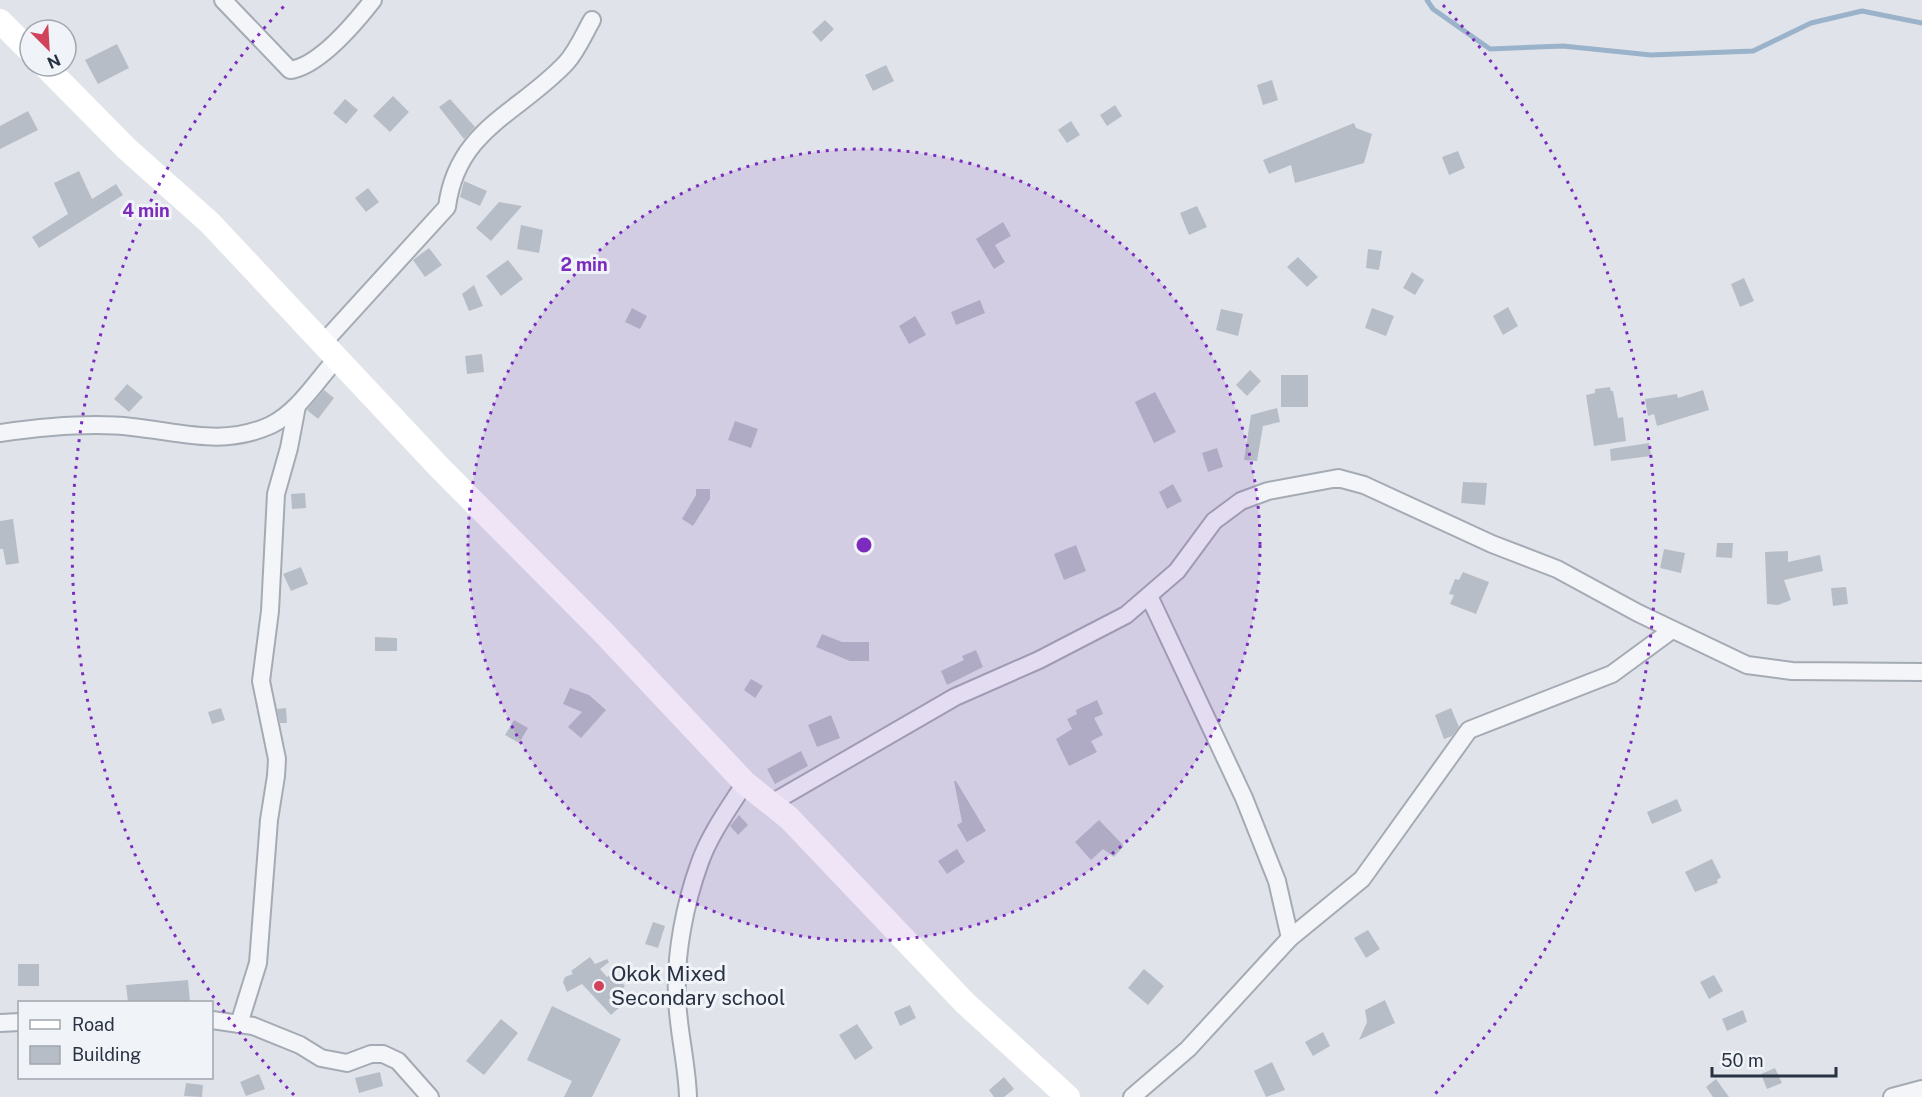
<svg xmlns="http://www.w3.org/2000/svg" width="1922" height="1097" viewBox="0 0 1922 1097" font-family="'Public Sans',sans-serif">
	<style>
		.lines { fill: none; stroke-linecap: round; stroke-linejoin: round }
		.stream { stroke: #9bb3ca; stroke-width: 5 }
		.building { fill: #b7bdc7 }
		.street-casing { stroke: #a5abb4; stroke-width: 20 }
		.street { stroke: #f3f5f8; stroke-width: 16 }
		.secondary { stroke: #fff; stroke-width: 24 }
		.ring { fill: none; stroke: #7b2cbf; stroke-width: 3; stroke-dasharray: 3 6 }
		.poi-dot { fill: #d1435a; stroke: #f0f3f7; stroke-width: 2 }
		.labels { text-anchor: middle; stroke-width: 6; stroke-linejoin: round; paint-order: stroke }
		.poi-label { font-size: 21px; fill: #283242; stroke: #f0f3f7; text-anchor: start }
		.centre { fill: #7b2cbf; stroke: #f0f3f7; stroke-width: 3 }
		.ring-label { font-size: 18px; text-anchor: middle; font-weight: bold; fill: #7b2cbf; stroke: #f0f3f7; stroke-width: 6; stroke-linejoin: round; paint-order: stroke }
	</style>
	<rect width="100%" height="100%" fill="#e0e4ea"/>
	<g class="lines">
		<path class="stream" d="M1427,0L1433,9L1490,49L1563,46L1651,55L1753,51L1811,23L1862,11L1922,23"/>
	</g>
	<g class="building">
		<path d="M825,20L834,29L821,42L812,32Z"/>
		<path d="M117,44L129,68L98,84L85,60Z"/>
		<path d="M886,65L894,81L873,91L865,75Z"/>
		<path d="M1272,80L1278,100L1263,105L1257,85Z"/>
		<path d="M393,96L409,112L390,132L373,116Z"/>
		<path d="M345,99L358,110L346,124L333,113Z"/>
		<path d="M450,99L475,127L464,139L439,107Z"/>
		<path d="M1115,105L1122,116L1107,126L1100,115Z"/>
		<path d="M28,111L38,130L0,149V126Z"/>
		<path d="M1071,121L1080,135L1067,143L1058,130Z"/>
		<path d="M1354,123L1356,128L1372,134L1364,163L1295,183L1291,165L1269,174L1263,160Z"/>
		<path d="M1458,151L1465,168L1449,175L1442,157Z"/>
		<path d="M79,171L92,199L116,184L123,195L39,248L32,237L68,214L54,183Z"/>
		<path d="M464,181L487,191L480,206L460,197Z"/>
		<path d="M368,188L379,202L366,212L355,198Z"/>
		<path d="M499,202L522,206L491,241L476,228Z"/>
		<path d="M1197,206L1207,227L1189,235L1180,213Z"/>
		<path d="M1003,222L1011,236L995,245L1005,262L994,269L976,239Z"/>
		<path d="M521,225L543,230L539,253L517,249Z"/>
		<path d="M429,248L442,265L425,277L413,260Z"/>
		<path d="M1368,249L1382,251L1379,270L1366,268Z"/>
		<path d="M1298,257L1318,277L1307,287L1287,267Z"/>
		<path d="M508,260L523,279L501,296L486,276Z"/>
		<path d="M1412,272L1424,280L1415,295L1403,288Z"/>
		<path d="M1744,278L1754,301L1740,307L1731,284Z"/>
		<path d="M474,285L483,306L469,311L462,294Z"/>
		<path d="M980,300L985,313L956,325L951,312Z"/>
		<path d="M1508,307L1518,326L1503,335L1493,316Z"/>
		<path d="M632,308L647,316L640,329L625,322Z"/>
		<path d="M1372,308L1394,316L1386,336L1365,328Z"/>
		<path d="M1221,309L1243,314L1238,336L1216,330Z"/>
		<path d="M915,316L926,335L909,344L899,326Z"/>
		<path d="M482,354L484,372L467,374L465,356Z"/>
		<path d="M1250,370L1261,381L1247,396L1236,385Z"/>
		<rect x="1281" y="375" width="27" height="32"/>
		<path d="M127,384L143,397L129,412L114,399Z"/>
		<path d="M1610,387L1611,391H1613L1618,418L1623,417L1626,441L1594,446L1586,395L1595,393V389Z"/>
		<path d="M324,390L334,398L318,419L307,410Z"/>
		<path d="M1703,390L1709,410L1657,426L1654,414L1648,416L1645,399L1677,394L1678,398Z"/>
		<path d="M1155,392L1176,432L1154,443L1135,402Z"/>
		<path d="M1277,408L1280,422L1263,426L1257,461L1244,460L1251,415Z"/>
		<path d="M735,421L758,429L751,448L728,440Z"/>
		<path d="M1649,443L1651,456L1611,461L1610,449Z"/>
		<path d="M1217,448L1223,467L1208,472L1202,453Z"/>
		<path d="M1463,482L1487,483L1485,505L1461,503Z"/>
		<path d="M1173,484L1182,501L1167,509L1159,492Z"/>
		<path d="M696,489H710V499L693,526L682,519L696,495Z"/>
		<path d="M305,493L306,508L292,509L291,494Z"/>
		<path d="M13,519L19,563L6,565L3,549H0V521Z"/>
		<path d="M1717,543H1733L1732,558L1716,557Z"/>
		<path d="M1076,545L1086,571L1064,580L1054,554Z"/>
		<path d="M1664,549L1685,553L1681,573L1660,568Z"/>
		<path d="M1788,551V562L1820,555L1823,571L1784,580L1791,600L1778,605L1767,604L1765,552Z"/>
		<path d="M301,567L308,584L291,591L283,574Z"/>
		<path d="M1463,572L1489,582L1476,614L1450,604L1454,595L1449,594L1455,579L1459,580Z"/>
		<path d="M1846,587L1848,604L1833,606L1831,588Z"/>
		<path d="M822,634L842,642H869V661H850L816,647Z"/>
		<path d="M375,637L397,638V651H375Z"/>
		<path d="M976,650L983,667L947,685L941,671L964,660L962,656Z"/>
		<path d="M751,679L763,686L755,698L744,690Z"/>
		<path d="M570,688L589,695L606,710L581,738L568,727L582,712L563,704Z"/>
		<path d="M1097,700L1103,714L1094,718L1103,735L1091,741L1097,752L1069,766L1056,739L1072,729L1067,719L1077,714L1076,710Z"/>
		<path d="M221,708L225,720L212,724L208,712Z"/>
		<path d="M286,708L287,723H280L277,709Z"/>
		<path d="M1451,708L1459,727L1452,736L1444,739L1435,715Z"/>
		<path d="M831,715L840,738L817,747L808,725Z"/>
		<path d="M514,720L528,728L519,743L505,735Z"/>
		<path d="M801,751L808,766L775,784L767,769Z"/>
		<path d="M954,781H956L986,831L967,842L957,825L962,822Z"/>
		<path d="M1677,799L1682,811L1652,824L1647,812Z"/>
		<path d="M739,815L748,825L738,835L730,826Z"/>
		<path d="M1099,820L1124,846L1114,857L1103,849L1091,860L1075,842Z"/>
		<path d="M957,849L965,862L947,874L938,861Z"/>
		<path d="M1712,859L1721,877L1717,880L1718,883L1695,892L1685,872Z"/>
		<path d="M653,922L665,926L658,948L645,944Z"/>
		<path d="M1368,930L1380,949L1366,958L1354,938Z"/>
		<path d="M590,957L595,964L607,959L609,962L600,969L607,977L613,973L625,986L622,989L630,998L611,1015L582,984L567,992L563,982L565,977L573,974L571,971Z"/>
		<rect x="18" y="964" width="21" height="22"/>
		<path d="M1144,969L1164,986L1148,1005L1128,988Z"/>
		<path d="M1714,975L1723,991L1709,999L1700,982Z"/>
		<path d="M188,980L190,1002H128L126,985Z"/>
		<path d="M1385,1000L1395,1023L1359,1040L1367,1022L1365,1010Z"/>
		<path d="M910,1005L916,1018L900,1026L894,1012Z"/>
		<path d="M552,1006L621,1039L592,1097H564L572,1081L527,1060Z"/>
		<path d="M1743,1010L1747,1022L1727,1031L1722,1019Z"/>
		<path d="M501,1019L518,1033L484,1075L466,1061Z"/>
		<path d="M857,1024L873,1048L855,1060L839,1035Z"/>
		<path d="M1323,1032L1330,1046L1313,1056L1305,1042Z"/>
		<path d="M1272,1062L1285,1090L1266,1097L1254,1071Z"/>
		<path d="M1775,1068L1782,1083L1767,1089L1761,1074Z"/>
		<path d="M380,1072L383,1086L359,1093L355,1078Z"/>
		<path d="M259,1074L265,1089L246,1096L240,1082Z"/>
		<path d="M1004,1077L1014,1089L1004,1097H994L989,1090Z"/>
		<path d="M1716,1079L1729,1097H1713L1706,1087Z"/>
		<path d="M186,1083L203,1085L202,1097L184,1096Z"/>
	</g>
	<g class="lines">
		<g class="street-casing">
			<g id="street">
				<path d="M223,0L290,70C319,66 355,23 373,0"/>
				<path d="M324,342L447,207C457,129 518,114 566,63C577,51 584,34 592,20"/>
				<path d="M0,433C42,427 90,422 132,427C181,432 223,447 271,425C299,411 317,380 338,357"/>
				<path d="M1149,596L1244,798L1277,881L1290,938"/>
				<path d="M770,804L955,697L1039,660L1126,615L1177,571L1214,521L1241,501L1268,491L1338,478L1364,485L1492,544L1557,569L1638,613L1747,665L1792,671L1922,672"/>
				<path d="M212,1020L253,1026L300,1045L321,1058L347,1063L371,1054H383L398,1061L430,1097"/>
				<path d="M0,1023L20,1022"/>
				<path d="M239,1024L258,963L269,820L276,776L277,759L261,681L270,611L276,494L289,448L297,406"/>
				<path d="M688,1097C687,1063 678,1031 677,997C675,954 685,903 700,862C710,834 729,808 745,783"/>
				<path d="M1132,1097L1188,1049L1290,938L1362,879L1469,730L1612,674L1672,630"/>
				<path d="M1892,1097L1922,1089"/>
			</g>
		</g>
		<use href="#street" class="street"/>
		<g class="secondary">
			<path d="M0,21L30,51"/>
			<path d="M45,66L127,149L210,223L439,467L603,632L745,783L789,818L965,1003L1068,1097"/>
		</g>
	</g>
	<circle cx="864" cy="545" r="396" fill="#7b2cbf" fill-opacity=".12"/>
	<g class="ring">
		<circle cx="864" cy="545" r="396"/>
		<path d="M294 1095A792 792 0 0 1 285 5M1443 5A792 792 0 0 1 1434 1095"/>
	</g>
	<circle class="poi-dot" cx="599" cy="986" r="6"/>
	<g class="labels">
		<g class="poi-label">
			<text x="611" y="981">Okok Mixed<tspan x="611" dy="24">Secondary school</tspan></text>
		</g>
	</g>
	<circle cx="864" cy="545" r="9" class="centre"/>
	<g class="ring-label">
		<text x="146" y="217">4 min</text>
		<text x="584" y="271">2 min</text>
	</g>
	<rect x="18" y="1001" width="195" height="78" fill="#f0f3f7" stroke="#a0a6af" stroke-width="1.5"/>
	<rect x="30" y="1020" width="30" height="9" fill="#ffffff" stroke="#a0a6af" stroke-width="1.5"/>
	<text x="72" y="1031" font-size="18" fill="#283242">Road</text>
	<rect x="30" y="1046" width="30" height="18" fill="#b7bdc7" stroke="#a0a6af" stroke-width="1.5"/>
	<text x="72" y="1061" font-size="18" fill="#283242">Building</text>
	<g transform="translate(48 48) rotate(156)"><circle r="28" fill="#f0f3f7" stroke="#a0a6af" stroke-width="1.5"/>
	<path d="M0-4.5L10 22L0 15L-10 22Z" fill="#d1435a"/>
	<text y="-9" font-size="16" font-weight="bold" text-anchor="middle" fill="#283242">N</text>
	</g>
	<path d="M1712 1067v9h124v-9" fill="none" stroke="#283242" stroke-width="3"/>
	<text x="1721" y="1067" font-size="18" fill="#283242" stroke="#f0f3f7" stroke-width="4.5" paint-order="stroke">50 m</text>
</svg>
